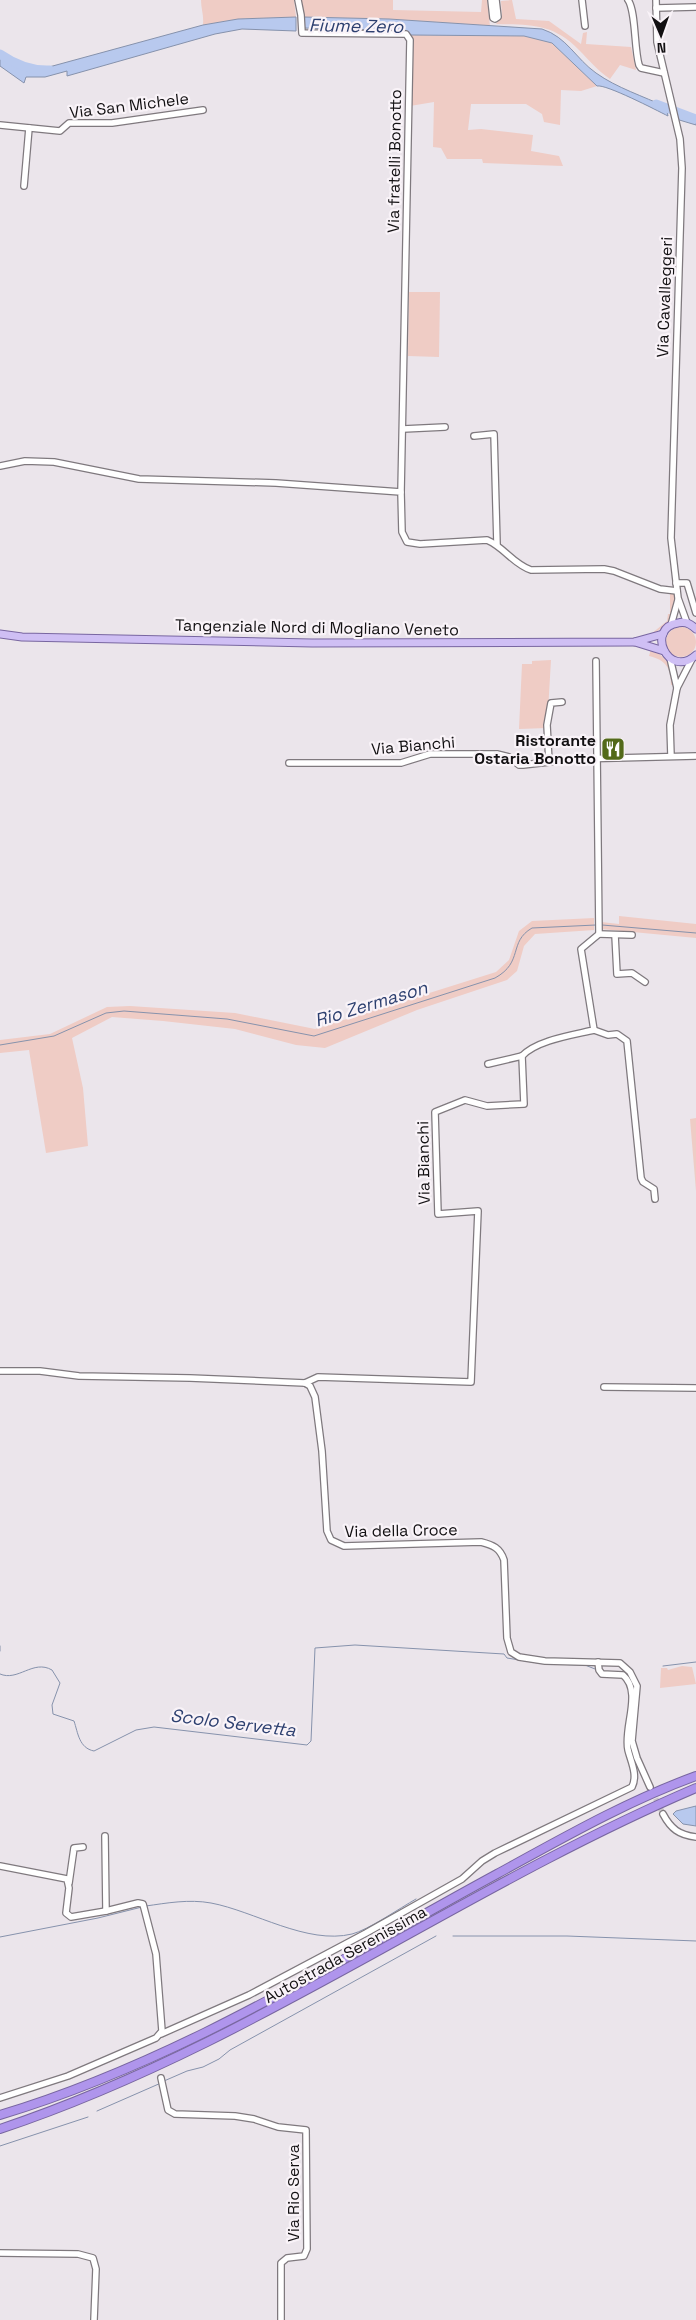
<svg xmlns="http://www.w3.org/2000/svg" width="696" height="2320" viewBox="0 0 696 2320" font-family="'Space Grotesk',sans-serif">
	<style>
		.green { fill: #efccc5 }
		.water { fill: #b8c9ee; stroke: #8692ac }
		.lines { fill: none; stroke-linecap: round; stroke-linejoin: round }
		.stream { stroke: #8692ac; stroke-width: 1 }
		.river { stroke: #b8c9ee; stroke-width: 9 }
		.minor-tunnel { stroke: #cac5ca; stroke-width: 5.5; stroke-dasharray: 5.5 3; stroke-linecap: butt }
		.minor-casing { stroke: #7f797e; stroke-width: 8 }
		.major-casing { stroke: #7866a0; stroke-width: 9 }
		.highway-casing { stroke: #7866a0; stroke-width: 10 }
		.minor { stroke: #fff; stroke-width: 5.5 }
		.major { stroke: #cfbff4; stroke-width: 7 }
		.highway { stroke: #af95ec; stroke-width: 8 }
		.labels { text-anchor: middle; stroke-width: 4.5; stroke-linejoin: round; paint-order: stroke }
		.street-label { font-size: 16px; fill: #121012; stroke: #f9f3f8 }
		.poi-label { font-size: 16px; font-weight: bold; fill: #121012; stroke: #f9f3f8; text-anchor: end }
		.water-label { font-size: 18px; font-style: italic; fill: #2c3f6f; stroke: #f9f3f8 }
	</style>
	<rect width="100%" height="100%" fill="#ebe5eb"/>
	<g class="green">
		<path d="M201,0H294L296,17L238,19L203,25C204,15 201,9 201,0Z"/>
		<path d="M301,0H393V10L481,12L482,0H487L490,26L389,19L303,17Z"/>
		<path d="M512,0L516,19L549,21L581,44L583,33L587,32L586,44L631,47L636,70L620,65L610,79C598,71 589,60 579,50C553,23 530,25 496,24L502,16L501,1Z"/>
		<path d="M410,35L524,36L552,43L597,86L581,91L561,90L560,125L544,122L542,114L526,104H471L468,130L481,129L533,135L531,151L559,156L563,166L483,163L482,159H447L441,148L433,147L434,102L410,106Z"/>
		<path d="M409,292H440L439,357L408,356Z"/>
		<path d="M670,592H673C682,606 666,630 651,634L667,621L668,614H670Z"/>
		<circle cx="681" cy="642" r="15"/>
		<path d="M651,649C666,656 674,668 673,685H671C671,668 666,660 649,656Z"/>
		<path d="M551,660L547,728L519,729L522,664H532V661Z"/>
		<path d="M619,916L696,924V938L601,929V922L619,924Z"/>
		<path d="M594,918V930L535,934L524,946L517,971L507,980L417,1010L325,1048L296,1045L235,1029L163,1021L112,1017L72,1038L83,1088L88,1146L46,1153L29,1050L0,1053V1040L50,1034L107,1007L130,1006L235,1013L315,1029L496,972L509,960L519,931L532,921Z"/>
		<path d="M696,1118V1191L690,1119Z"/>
		<path d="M682,1666L692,1667L696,1684L660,1688L661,1668H667L668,1670Z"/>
	</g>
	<g class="water">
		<path d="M296,17V31L242,29L215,34L67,76V71L45,77H26L24,83L0,66V51L27,70H38L203,25L238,19Z"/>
		<path d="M303,17L389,19L542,29C567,37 576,59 596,73C617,88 643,96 666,107L668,116C656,110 606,84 597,86L552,43L524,36L410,35L405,31L303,28Z"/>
		<path d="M674,110L696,118V125L676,119Z"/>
		<path d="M696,1806V1826L683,1824L673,1814L676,1811Z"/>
	</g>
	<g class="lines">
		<g class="stream">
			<path d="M602,925L696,933"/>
			<path d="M0,1045L54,1036L106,1013L124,1011L227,1019L314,1036L495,978C524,962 508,942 532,928L596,925"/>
			<path d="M0,1646V1651"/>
			<path d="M547,1664L585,1665L595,1669"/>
			<path d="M663,1666L696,1662"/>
			<path d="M0,1674C18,1682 33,1659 52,1670L60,1683L52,1705L53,1714L74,1721C78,1733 79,1748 94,1751L136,1730L154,1727L307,1745L311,1741L315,1648L355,1645L504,1654L507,1658L538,1663"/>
			<path d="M146,1906C167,1903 189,1899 211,1903C254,1911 307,1945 352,1934C368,1930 400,1908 416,1899"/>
			<path d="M453,1936H567L696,1941"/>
			<path d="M0,1937L98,1918L142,1907"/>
			<path d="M164,2081L187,2071L203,2067L219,2059L230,2050L436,1936"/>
			<path d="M97,2111L161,2083"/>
			<path d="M0,2146L88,2117"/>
		</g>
		<g class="river">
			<path d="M0,54C16,65 31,71 50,70"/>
			<path d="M656,104L696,119"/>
		</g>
		<path class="minor-tunnel" d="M652,1791L663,1814"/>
		<g class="minor-casing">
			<g id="minor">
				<path d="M298,0L301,15L302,33L406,34L410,40L401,492"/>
				<path d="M491,0L493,18L495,19L498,17L496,0"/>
				<path d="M582,0L585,26"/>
				<path d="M628,0C636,11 634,48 639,65L641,68L664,73"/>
				<path d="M656,0L657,42L680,139L682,168L671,538L678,598L687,623"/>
				<path d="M656,8L696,7"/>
				<path d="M0,125L60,131L69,123H112L203,110"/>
				<path d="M24,186L29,128"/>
				<path d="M403,429L445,427"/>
				<path d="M474,436L494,434L497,544"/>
				<path d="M0,466L25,461L54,462L139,479L276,483L401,492L402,532L407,542L420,544L487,540C504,547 513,564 531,570L604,569L614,571L660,589L677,591"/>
				<path d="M676,583H687L696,613"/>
				<path d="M671,625L678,600"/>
				<path d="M670,658L677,688L692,659"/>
				<path d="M671,756L670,725L677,688"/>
				<path d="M549,762L547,725L551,703L562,702"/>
				<path d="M289,763H401L430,754H497L509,757L519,765H523L576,759L696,756"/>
				<path d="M599,934L632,935"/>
				<path d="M615,935L617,974L632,973L645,982"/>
				<path d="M594,1030L608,1035L617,1034L627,1041L641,1178L643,1182L654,1189L655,1199"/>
				<path d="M488,1064L522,1056"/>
				<path d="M0,1371H40L79,1376L190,1378L305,1383L310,1386L315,1397L322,1451L327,1531L331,1540L344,1546L481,1542C493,1545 500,1548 504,1560L507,1638L511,1652L519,1657L545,1661L620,1663L630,1672L637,1686L632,1741L637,1758L650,1787"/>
				<path d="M305,1383L318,1377L471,1382L478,1211L438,1214L435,1112L465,1100L487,1106L524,1104L522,1056C537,1040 573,1035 594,1030L581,949L599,934L596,661"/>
				<path d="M604,1387L696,1388"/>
				<path d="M663,1814C671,1829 679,1835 696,1837"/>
				<path d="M105,1836L106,1911"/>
				<path d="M0,1866L67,1879L69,1888L66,1913L71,1917L106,1911L138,1903L143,1904L156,1954L162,2031L156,2038L68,2076L0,2098"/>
				<path d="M69,1883L74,1848L83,1847"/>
				<path d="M161,2034L249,1995L366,1933L462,1879L482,1861L495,1853L632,1787C638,1775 631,1762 628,1750C623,1727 643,1692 623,1675L602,1674L599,1670L598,1662"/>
				<path d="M161,2078L168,2110L175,2114L235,2116L254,2119L278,2127L306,2130L307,2249L304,2256L287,2258L281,2263V2320"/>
				<path d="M0,2253L78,2254L93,2258L96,2269L94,2320"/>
			</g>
		</g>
		<g class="major-casing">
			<g id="major">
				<path d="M696,629C691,624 685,621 678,623C645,628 668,680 696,655"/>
				<path d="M0,634L22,637L312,643L634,642L663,634"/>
				<path d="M635,642L664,651"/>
			</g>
		</g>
		<g class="highway-casing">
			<g id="highway">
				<path d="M0,2115C177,2062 335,1962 497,1874C561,1839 627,1801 696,1776"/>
				<path d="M0,2129C249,2046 457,1890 696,1788"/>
			</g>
		</g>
		<use href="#minor" class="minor"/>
		<use href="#major" class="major"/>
		<use href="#highway" class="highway"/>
	</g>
	<defs>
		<g id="restaurant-square" transform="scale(1.25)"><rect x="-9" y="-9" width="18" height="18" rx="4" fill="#536a1a" stroke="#f9f3f8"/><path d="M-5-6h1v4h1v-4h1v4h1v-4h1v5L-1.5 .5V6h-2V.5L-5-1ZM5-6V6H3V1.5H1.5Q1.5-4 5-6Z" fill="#fff"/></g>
	</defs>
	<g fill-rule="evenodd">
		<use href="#restaurant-square" x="613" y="749"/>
	</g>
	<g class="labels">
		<g class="street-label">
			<text transform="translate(129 105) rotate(-7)" y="6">Via San Michele</text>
			<text transform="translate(394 161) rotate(-89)" y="6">Via fratelli Bonotto</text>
			<text transform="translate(664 297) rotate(-88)" y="6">Via Cavalleggeri</text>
			<text transform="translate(317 627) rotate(1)" y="6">Tangenziale Nord di Mogliano Veneto</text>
			<text transform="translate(413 745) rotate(-5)" y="6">Via Bianchi</text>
			<text transform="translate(423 1163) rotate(-91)" y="6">Via Bianchi</text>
			<text transform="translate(401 1530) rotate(-1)" y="6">Via della Croce</text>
			<text transform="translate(345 1954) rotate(-29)" y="6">Autostrada Serenissima</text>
			<text transform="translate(293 2193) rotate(-90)" y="6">Via Rio Serva</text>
		</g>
		<g class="poi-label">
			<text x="596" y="746">Ristorante<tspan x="596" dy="18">Ostaria Bonotto</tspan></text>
		</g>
		<g class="water-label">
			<text transform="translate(356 26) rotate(1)" y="6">Fiume Zero</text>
			<text transform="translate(371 1004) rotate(-17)" y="6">Rio Zermason</text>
			<text transform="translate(233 1723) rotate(7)" y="6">Scolo Servetta</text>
		</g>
	</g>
	<g transform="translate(661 35) rotate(178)" stroke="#f9f3f8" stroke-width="4" paint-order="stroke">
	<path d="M0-4L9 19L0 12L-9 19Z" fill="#121012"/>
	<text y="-8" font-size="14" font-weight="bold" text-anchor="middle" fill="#121012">N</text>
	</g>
</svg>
